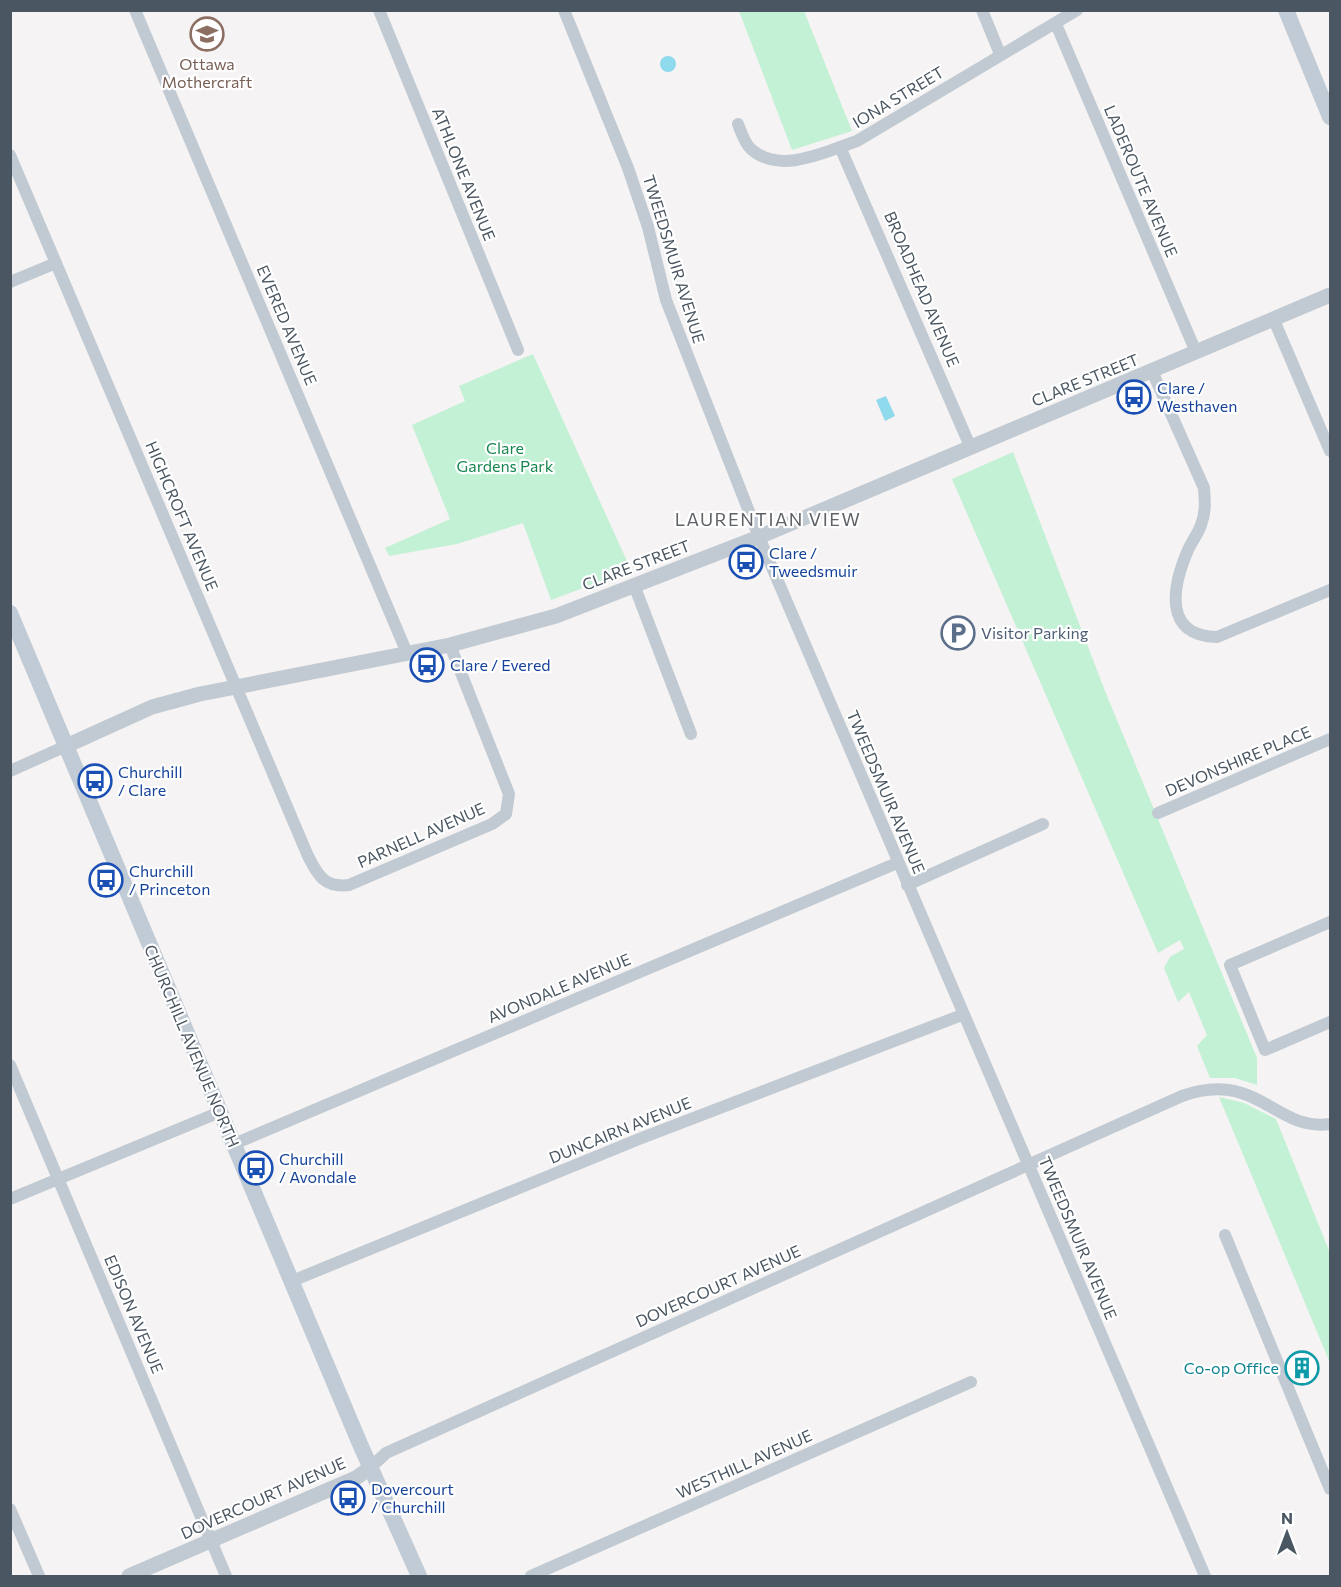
<svg xmlns="http://www.w3.org/2000/svg" width="1341" height="1587" viewBox="0 0 1341 1587" font-family="Commissioner,sans-serif">
	<style>
		.green { fill: #c3f1d5 }
		.water { fill: #90daee }
		.lines { fill: none; stroke-linecap: round; stroke-linejoin: round }
		.minor { stroke: #c1cad2; stroke-width: 12 }
		.tertiary { stroke: #c1cad2; stroke-width: 15 }
		.secondary { stroke: #c1cbd6; stroke-width: 16 }
		.labels { text-anchor: middle; stroke-width: 4.5; stroke-linejoin: round; paint-order: stroke }
		.education-label { font-size: 16px; fill: #785e54; stroke: #fff }
		.street-label { font-size: 16px; fill: #4a5661; stroke: #fff }
		.transit-label { font-size: 16px; fill: #164399; stroke: #fff; text-anchor: start }
		.park-label { font-size: 16px; fill: #17864f; stroke: #fff }
		.service-label { font-size: 16px; fill: #4e5e75; stroke: #fff; text-anchor: start }
		.culture-label { font-size: 16px; fill: #0d838f; stroke: #fff; text-anchor: end }
		.neighbourhood-label { font-size: 18px; letter-spacing: 1.5px; fill: #5f6368; stroke: #fff }
	</style>
	<rect width="100%" height="100%" fill="#f5f3f3"/>
	<g class="green">
		<path d="M739,11H804L852,131L792,150Z"/>
		<path d="M533,354L631,570L551,600L523,523L457,544L389,556L385,548L450,519L412,425L465,401L459,386Z"/>
		<path d="M1013,452L1107,696L1257,1058V1085L1235,1078H1210L1197,1046L1207,1035L1189,992L1178,1002L1164,968L1170,957L1184,949L1180,940L1158,953L952,479Z"/>
		<path d="M1219,1097L1244,1103L1276,1119L1330,1253V1363Z"/>
	</g>
	<g class="water">
		<circle cx="668" cy="64" r="8"/>
		<path d="M886,396L895,416L885,421L876,400Z"/>
	</g>
	<g class="lines">
		<g class="minor">
			<path d="M135,10L407,653"/>
			<path d="M379,10L518,350"/>
			<path d="M564,10L628,168L648,227L666,300L759,537L1205,1576"/>
			<path d="M982,10L1000,54"/>
			<path d="M1056,24L1196,352"/>
			<path d="M738,124C741,132 745,144 751,149C780,175 825,152 857,141L1077,10"/>
			<path d="M840,147L970,446"/>
			<path d="M10,155L308,856C318,876 325,888 349,885L492,824L506,814L509,794L450,645"/>
			<path d="M10,282L56,263"/>
			<path d="M1274,320L1330,451"/>
			<path d="M1152,371L1204,488C1205,501 1206,512 1201,525C1198,534 1192,541 1188,550C1172,587 1163,636 1217,637L1330,590"/>
			<path d="M634,585L691,734"/>
			<path d="M10,771L66,746"/>
			<path d="M1158,813L1330,739"/>
			<path d="M907,885L1043,824"/>
			<path d="M1330,922L1230,965L1265,1050L1330,1022"/>
			<path d="M10,1065L226,1576"/>
			<path d="M234,1144L897,863"/>
			<path d="M10,1199L220,1112"/>
			<path d="M1225,1235L1330,1489"/>
			<path d="M292,1281L639,1139L962,1015"/>
			<path d="M371,1467L386,1453L1182,1096C1259,1069 1274,1132 1330,1124"/>
			<path d="M10,1509L39,1576"/>
			<path d="M531,1576L971,1382"/>
		</g>
		<g class="tertiary">
			<path d="M66,746L152,707L200,694L450,645L556,616L759,537L1330,295"/>
			<path d="M129,1576L356,1478L371,1467"/>
		</g>
		<g class="secondary">
			<path d="M1286,10L1330,117"/>
			<path d="M10,613L360,1444L419,1576"/>
		</g>
	</g>
	<defs>
		<g id="school-ring" transform="scale(1.725)"><circle r="9.5" fill="#fff" stroke="#8d6e63" stroke-width="1.5"/><path d="M0-5L7-2L0 1L-7-2ZM-4 1L0 2.5L4 1V4Q0 6-4 4Z" fill="#8d6e63"/></g>
		<g id="bus-ring" transform="scale(1.725)"><circle r="9.5" fill="#fff" stroke="#1a4fb4" stroke-width="1.5"/><path d="M-5-6H5V4H4V6H2V4H-2V6H-4V4H-5ZM-3.5-4V0h7V-4ZM-3.5 1.2v1.5H-2V1.2ZM2 1.2v1.5H3.5V1.2Z" fill="#1a4fb4"/></g>
		<g id="parking-ring" transform="scale(1.725)"><circle r="9.5" fill="#fff" stroke="#5c6f8a" stroke-width="1.5"/><path d="M-3.5-5.5H1a3.5 3.5 0 0 1 0 7H-1V5.5H-3.5ZM-1-3.4V-.6H.8a1.4 1.4 0 0 0 0-2.8Z" fill="#5c6f8a"/></g>
		<g id="building-ring" transform="scale(1.725)"><circle r="9.5" fill="#fff" stroke="#0f9aa8" stroke-width="1.5"/><path d="M-4-6H4V6H1V3H-1V6H-4ZM-2.5-4.3h1.7v1.8h-1.7ZM.8-4.3h1.7v1.8H.8ZM-2.5-1h1.7V.8h-1.7ZM.8-1h1.7V.8H.8Z" fill="#0f9aa8"/></g>
	</defs>
	<g fill-rule="evenodd">
		<use href="#school-ring" x="207" y="34"/>
		<use href="#bus-ring" x="1134" y="397"/>
		<use href="#bus-ring" x="746" y="562"/>
		<use href="#parking-ring" x="958" y="633"/>
		<use href="#bus-ring" x="427" y="665"/>
		<use href="#bus-ring" x="95" y="781"/>
		<use href="#bus-ring" x="106" y="880"/>
		<use href="#bus-ring" x="256" y="1168"/>
		<use href="#building-ring" x="1302" y="1368"/>
		<use href="#bus-ring" x="348" y="1498"/>
	</g>
	<g class="labels">
		<g class="education-label">
			<text x="207" y="70">Ottawa<tspan x="207" dy="18">Mothercraft</tspan></text>
		</g>
		<g class="street-label">
			<text transform="translate(898 97) rotate(-31)" y="6">IONA STREET</text>
			<text transform="translate(464 174) rotate(68)" y="6">ATHLONE AVENUE</text>
			<text transform="translate(1141 181) rotate(67)" y="6">LADEROUTE AVENUE</text>
			<text transform="translate(674 259) rotate(73)" y="6">TWEEDSMUIR AVENUE</text>
			<text transform="translate(922 289) rotate(67)" y="6">BROADHEAD AVENUE</text>
			<text transform="translate(287 325) rotate(67)" y="6">EVERED AVENUE</text>
			<text transform="translate(1085 380) rotate(-22)" y="6">CLARE STREET</text>
			<text transform="translate(182 516) rotate(67)" y="6">HIGHCROFT AVENUE</text>
			<text transform="translate(636 565) rotate(-21)" y="6">CLARE STREET</text>
			<text transform="translate(1238 761) rotate(-23)" y="6">DEVONSHIRE PLACE</text>
			<text transform="translate(886 792) rotate(67)" y="6">TWEEDSMUIR AVENUE</text>
			<text transform="translate(421 835) rotate(-24)" y="6">PARNELL AVENUE</text>
			<text transform="translate(559 988) rotate(-23)" y="6">AVONDALE AVENUE</text>
			<text transform="translate(192 1046) rotate(67)" y="6">CHURCHILL AVENUE NORTH</text>
			<text transform="translate(620 1130) rotate(-22)" y="6">DUNCAIRN AVENUE</text>
			<text transform="translate(1078 1238) rotate(67)" y="6">TWEEDSMUIR AVENUE</text>
			<text transform="translate(718 1286) rotate(-24)" y="6">DOVERCOURT AVENUE</text>
			<text transform="translate(134 1314) rotate(67)" y="6">EDISON AVENUE</text>
			<text transform="translate(744 1464) rotate(-24)" y="6">WESTHILL AVENUE</text>
			<text transform="translate(263 1498) rotate(-24)" y="6">DOVERCOURT AVENUE</text>
		</g>
		<g class="transit-label">
			<text x="1157" y="394">Clare /<tspan x="1157" dy="18">Westhaven</tspan></text>
			<text x="769" y="559">Clare /<tspan x="769" dy="18">Tweedsmuir</tspan></text>
			<text x="450" y="671">Clare / Evered</text>
			<text x="118" y="778">Churchill<tspan x="118" dy="18">/ Clare</tspan></text>
			<text x="129" y="877">Churchill<tspan x="129" dy="18">/ Princeton</tspan></text>
			<text x="279" y="1165">Churchill<tspan x="279" dy="18">/ Avondale</tspan></text>
			<text x="371" y="1495">Dovercourt<tspan x="371" dy="18">/ Churchill</tspan></text>
		</g>
		<g class="park-label">
			<text x="505" y="454">Clare<tspan x="505" dy="18">Gardens Park</tspan></text>
		</g>
		<g class="service-label">
			<text x="981" y="639">Visitor Parking</text>
		</g>
		<g class="culture-label">
			<text x="1279" y="1374">Co-op Office</text>
		</g>
		<g class="neighbourhood-label">
			<text x="768" y="526">LAURENTIAN VIEW</text>
		</g>
	</g>
	<rect width="1341" height="1587" fill="none" stroke="#4a5661" stroke-width="24"/>
	<g transform="translate(1287 1533)" stroke="#ffffff" stroke-width="4.5" paint-order="stroke">
	<path d="M0-4.5L10 22L0 15L-10 22Z" fill="#4a5661"/>
	<text y="-9" font-size="16" font-weight="bold" text-anchor="middle" fill="#4a5661">N</text>
	</g>
</svg>
